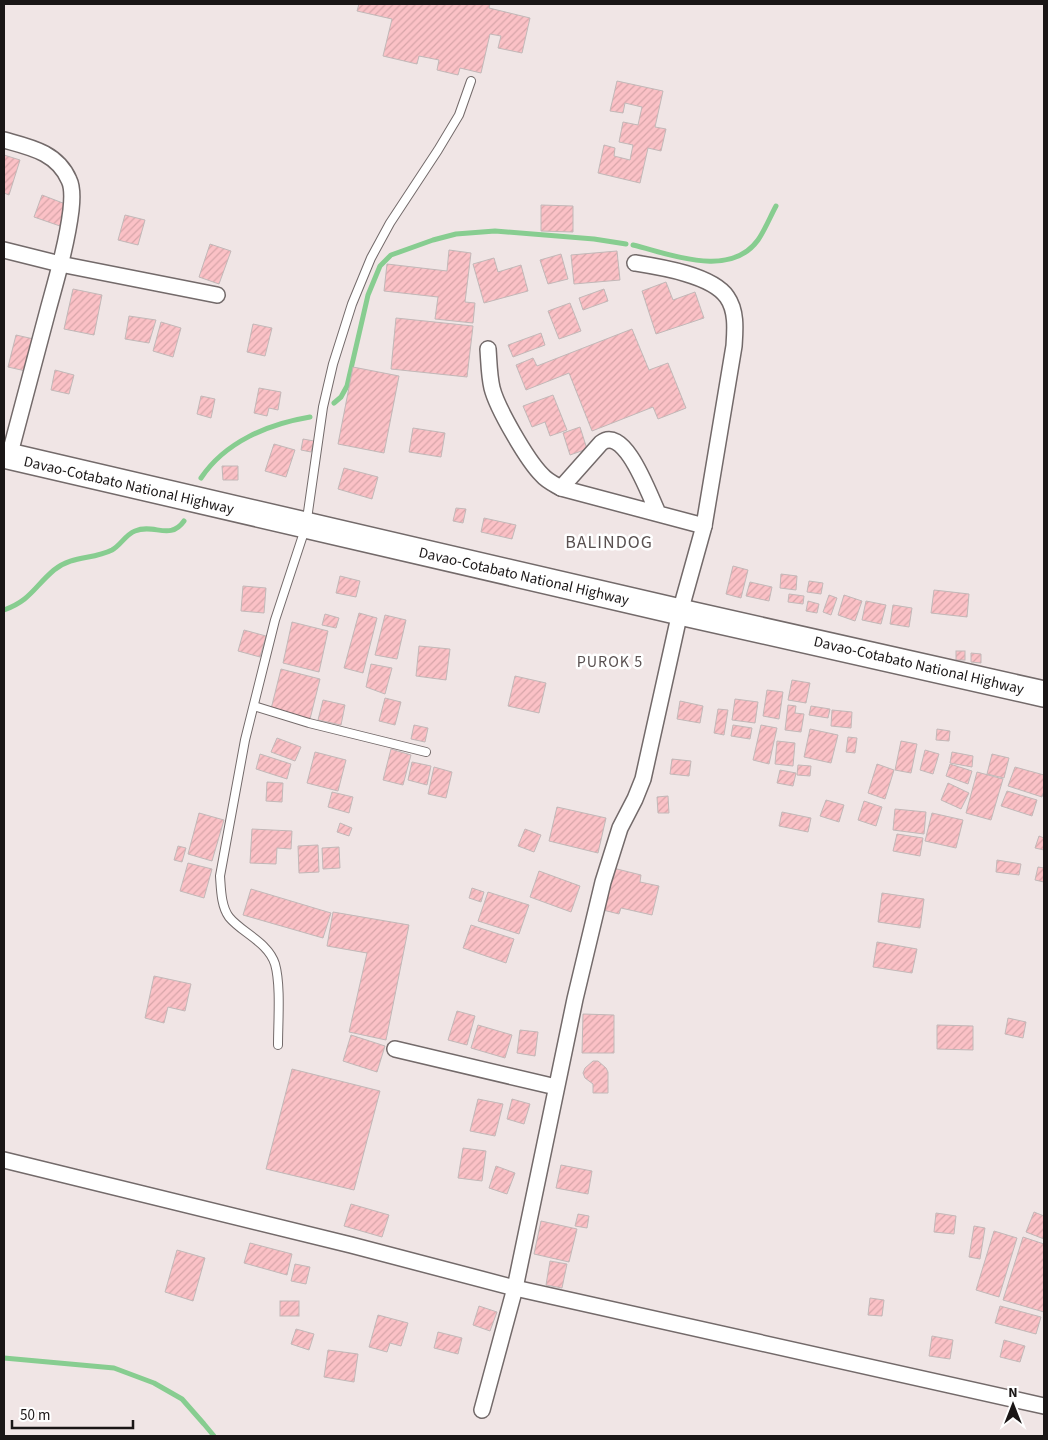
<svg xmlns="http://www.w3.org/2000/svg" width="1048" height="1440" viewBox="0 0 1048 1440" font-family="'Source Sans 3',sans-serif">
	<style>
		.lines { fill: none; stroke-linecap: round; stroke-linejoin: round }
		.stream { stroke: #87cd90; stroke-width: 5 }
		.building { fill: url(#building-hatch); stroke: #c2b8b8 }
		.service-casing { stroke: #736a6a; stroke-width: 10 }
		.minor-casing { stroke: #736a6a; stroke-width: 18 }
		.trunk-casing { stroke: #736a6a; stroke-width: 28 }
		.service { stroke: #fff; stroke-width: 8 }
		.minor { stroke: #fff; stroke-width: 15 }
		.trunk { stroke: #fff; stroke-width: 25 }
		.labels { text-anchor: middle; stroke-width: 5; stroke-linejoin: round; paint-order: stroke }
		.street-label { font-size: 15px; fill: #1a1616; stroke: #fff }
		.neighbourhood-label { font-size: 16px; letter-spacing: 1px; fill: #595050; stroke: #fff }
		.quarter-label { font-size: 18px; letter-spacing: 1px; fill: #595050; stroke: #fff }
	</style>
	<defs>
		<pattern id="building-hatch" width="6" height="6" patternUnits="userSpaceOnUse" patternTransform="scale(1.25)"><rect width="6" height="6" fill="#fbc1c6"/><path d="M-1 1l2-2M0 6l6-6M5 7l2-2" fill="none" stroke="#d7a5a9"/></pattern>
	</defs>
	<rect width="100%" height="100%" fill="#f0e5e5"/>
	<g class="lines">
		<g class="stream">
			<path d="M633,245C671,254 730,279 758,240C765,230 770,217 776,206"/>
			<path d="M334,403L341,397L347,386L368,295L380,266L391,255L433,240L456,234L495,231L594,239L626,244"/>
			<path d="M201,478C225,442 268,424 310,417"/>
			<path d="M4,610C31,600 34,587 54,570C73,555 92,560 112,550C121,545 125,535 135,531C154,523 170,541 184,521"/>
			<path d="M4,1358L114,1368L154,1383L182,1399L204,1424L214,1436"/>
		</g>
	</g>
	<g class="building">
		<path d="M359,4H490L489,8L530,18L522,53L498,48L501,36L490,34L481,73L460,68L458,75L437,70L439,60L419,56L417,64L383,56L392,19L357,11Z"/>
		<path d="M617,81L663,91L655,127L666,129L661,151L648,148L640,183L598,173L604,145L615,148L614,156L630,160L633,145L619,142L623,122L638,125L642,107L625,103L623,113L610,111Z"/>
		<path d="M4,155L20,160L9,195L4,193Z"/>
		<path d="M42,195L68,205L60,226L34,217Z"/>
		<path d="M541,205L573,206V232L541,231Z"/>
		<path d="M125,215L145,220L138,245L118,240Z"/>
		<path d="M210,244L231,251L219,284L199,277Z"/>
		<path d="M449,250L471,253L465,302L475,303L473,323L435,319L438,297L384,291L387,264L447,271Z"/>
		<path d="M617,251L620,280L574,284L571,255Z"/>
		<path d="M561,254L568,279L548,284L540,260Z"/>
		<path d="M494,258L498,272L521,265L528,291L484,303L473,264Z"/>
		<path d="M666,282L673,300L695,292L704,318L656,334L642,291Z"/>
		<path d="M73,289L102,295L94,335L64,329Z"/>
		<path d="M604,289L608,301L583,310L579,298Z"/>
		<path d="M570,303L581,331L559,339L548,311Z"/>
		<path d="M129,316L156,320L149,343L125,339Z"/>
		<path d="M396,318L473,326L467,377L391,369Z"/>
		<path d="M161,322L181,328L173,357L153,351Z"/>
		<path d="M253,324L272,328L265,356L247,352Z"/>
		<path d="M632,329L649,370L668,363L686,408L658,419L653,407L592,431L569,373L526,390L516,365L533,358L537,366Z"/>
		<path d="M541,333L545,345L513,357L508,345Z"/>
		<path d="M16,335L38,340L30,372L8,367Z"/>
		<path d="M353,367L399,376L384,453L338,444Z"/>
		<path d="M55,370L74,375L69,394L51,390Z"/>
		<path d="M259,388L281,392L278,410L269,408L267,416L254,413Z"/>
		<path d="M553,395L567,430L550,436L545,422L532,427L523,406Z"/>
		<path d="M201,396L215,399L211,418L197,414Z"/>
		<path d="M580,427L587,449L570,455L563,433Z"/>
		<path d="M413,428L445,433L441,457L409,452Z"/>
		<path d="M303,439L314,441L311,452L301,450Z"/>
		<path d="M274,444L295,450L286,477L265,471Z"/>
		<path d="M222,466H238V480H223Z"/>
		<path d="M344,468L378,477L372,499L338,489Z"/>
		<path d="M456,508L466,509L463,523L453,521Z"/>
		<path d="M484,518L516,525L512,539L481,532Z"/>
		<path d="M733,566L748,570L741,598L726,594Z"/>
		<path d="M781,574L797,576L796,590L780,588Z"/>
		<path d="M340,576L360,581L356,597L336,593Z"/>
		<path d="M809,581L823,583L821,594L807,592Z"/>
		<path d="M750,582L772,587L769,601L746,596Z"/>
		<path d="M243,586L266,588L264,613L241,611Z"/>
		<path d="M934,590L969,594L967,617L931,613Z"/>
		<path d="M789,594L804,596L803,604L788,602Z"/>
		<path d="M829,595L837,598L831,615L823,612Z"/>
		<path d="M844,595L862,601L855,621L838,615Z"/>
		<path d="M808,601L819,604L817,613L806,611Z"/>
		<path d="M866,601L886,605L881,624L862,620Z"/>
		<path d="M893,605L912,608L909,627L890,624Z"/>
		<path d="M359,613L377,618L363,673L344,668Z"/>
		<path d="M325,614L339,618L336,628L322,625Z"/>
		<path d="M385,615L406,620L397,659L375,655Z"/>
		<path d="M292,622L328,631L319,672L283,663Z"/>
		<path d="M244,630L266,636L260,657L238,651Z"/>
		<path d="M419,646L450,649L446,680L416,676Z"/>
		<rect x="956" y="651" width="9" height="9"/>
		<path d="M971,653L981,654V663L971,662Z"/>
		<path d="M371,664L392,668L385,694L366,687Z"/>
		<path d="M281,669L320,679L310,719L271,709Z"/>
		<path d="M515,676L546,683L539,713L508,706Z"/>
		<path d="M792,680L810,683L806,703L788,700Z"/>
		<path d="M767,690L783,692L779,719L763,716Z"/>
		<path d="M385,698L401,702L395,725L379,721Z"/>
		<path d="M735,699L758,702L755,723L732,720Z"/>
		<path d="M323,700L345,705L341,725L318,720Z"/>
		<path d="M680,701L703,706L700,723L677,719Z"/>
		<path d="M788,705L796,706L795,713L804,714L801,732L785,730Z"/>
		<path d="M811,706L830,709L828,718L809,715Z"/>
		<path d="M718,709L728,710L724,735L714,733Z"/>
		<path d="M832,710L852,712L851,728L831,726Z"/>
		<path d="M414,725L428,728L425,742L411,739Z"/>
		<path d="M733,725L752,728L750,739L731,736Z"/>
		<path d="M761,725L777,728L769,764L753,760Z"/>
		<path d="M810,729L838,735L831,763L804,757Z"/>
		<path d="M937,729L950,731L949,741L936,740Z"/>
		<path d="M848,737L857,738L855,753L846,752Z"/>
		<path d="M277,738L301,747L295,761L271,752Z"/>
		<path d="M777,741L795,743L793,766L775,764Z"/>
		<path d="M901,741L917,744L911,773L895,770Z"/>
		<path d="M391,749L411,755L403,785L383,780Z"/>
		<path d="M925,750L939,754L933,774L920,770Z"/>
		<path d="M315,752L346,760L338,791L307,783Z"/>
		<path d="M952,752L973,756L972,767L950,763Z"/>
		<path d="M260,754L291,764L287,779L256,769Z"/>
		<path d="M992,754L1009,758L1004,778L987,774Z"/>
		<path d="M672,759L691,761L689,776L670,774Z"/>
		<path d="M412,762L431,766L427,785L408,780Z"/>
		<path d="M877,764L894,770L885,799L868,793Z"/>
		<path d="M950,764L972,771L968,784L946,776Z"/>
		<path d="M798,765L811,766L810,776L797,775Z"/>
		<path d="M434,767L452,772L446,798L428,794Z"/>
		<path d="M1015,767L1044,775V791L1042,797L1008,786Z"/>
		<path d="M780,770L796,773L793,786L777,783Z"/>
		<path d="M977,772L1003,779L991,820L966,813Z"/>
		<path d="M267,782L283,783L282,802L266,801Z"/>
		<path d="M948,783L969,793L961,809L941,800Z"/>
		<path d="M1007,791L1037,800L1032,816L1001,806Z"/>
		<path d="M332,792L353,797L349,813L328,807Z"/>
		<path d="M668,796L669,813H658L657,797Z"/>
		<path d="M826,800L844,805L839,822L820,816Z"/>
		<path d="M864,801L882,807L876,826L858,820Z"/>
		<path d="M557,807L606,818L598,853L549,841Z"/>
		<path d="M895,809L926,812L924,834L893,830Z"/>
		<path d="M782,812L811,818L808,832L779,826Z"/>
		<path d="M199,813L224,820L212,861L188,854Z"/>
		<path d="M932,813L963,820L956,848L925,841Z"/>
		<path d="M340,823L352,828L349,836L337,832Z"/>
		<path d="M252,829L292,831L291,849L277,848L276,864L250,863Z"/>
		<path d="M525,829L541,835L534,852L518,846Z"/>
		<path d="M897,834L923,838L920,856L893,851Z"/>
		<path d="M1039,836L1044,838V850L1035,848Z"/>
		<path d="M318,845L319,872L299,873L298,846Z"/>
		<path d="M178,846L186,848L182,862L174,860Z"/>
		<path d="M339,847L340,868L323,869L322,848Z"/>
		<path d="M997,860L1021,864L1019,875L996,872Z"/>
		<path d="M188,863L212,869L204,898L180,891Z"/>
		<path d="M1038,867L1044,868V882L1035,880Z"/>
		<path d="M613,868L641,875L640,882L659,886L652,915L621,908L619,914L603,910Z"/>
		<path d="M539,871L580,886L571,912L530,897Z"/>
		<path d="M472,888L484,892L481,902L469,898Z"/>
		<path d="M251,889L331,913L323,938L243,915Z"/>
		<path d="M488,892L529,905L519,934L478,921Z"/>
		<path d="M882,893L924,899L920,928L878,922Z"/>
		<path d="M333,912L409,925L386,1040L349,1032L367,953L327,946Z"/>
		<path d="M471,925L514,939L506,963L463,948Z"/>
		<path d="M877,942L917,949L912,973L873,967Z"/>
		<path d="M154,976L191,984L185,1011L168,1007L164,1023L145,1018Z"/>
		<path d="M457,1011L475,1016L467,1045L448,1040Z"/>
		<path d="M583,1014L614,1015V1053H582Z"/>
		<path d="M1008,1018L1026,1022L1023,1038L1005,1034Z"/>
		<path d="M478,1025L512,1035L505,1058L471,1048Z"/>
		<path d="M937,1025L973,1026V1050L937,1049Z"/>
		<path d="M520,1030L538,1032L535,1056L517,1053Z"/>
		<path d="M351,1035L385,1046L377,1072L343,1061Z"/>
		<path d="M593,1061H598L606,1068L608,1072V1093H593V1084L585,1078L583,1073L585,1068Z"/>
		<path d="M292,1069L380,1091L354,1190L266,1169Z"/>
		<path d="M478,1099L503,1104L495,1136L470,1131Z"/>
		<path d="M512,1099L530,1104L524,1124L507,1119Z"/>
		<path d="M463,1148L486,1151L482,1181L458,1178Z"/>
		<path d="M561,1165L592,1171L588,1194L556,1188Z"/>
		<path d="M496,1166L515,1173L507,1194L489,1188Z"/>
		<path d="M351,1204L389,1215L382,1237L344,1226Z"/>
		<path d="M1034,1212L1044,1216V1239L1026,1232Z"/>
		<path d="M936,1213L956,1216L954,1234L934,1232Z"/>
		<path d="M578,1214L589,1216L587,1228L575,1226Z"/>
		<path d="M541,1221L577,1229L569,1262L534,1254Z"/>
		<path d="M974,1226L985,1228L980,1259L969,1257Z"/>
		<path d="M994,1231L1017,1238L999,1297L976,1290Z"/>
		<path d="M1023,1237L1044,1244V1312L1003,1300Z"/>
		<path d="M250,1243L292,1254L287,1275L244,1263Z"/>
		<path d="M177,1250L205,1258L193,1301L165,1292Z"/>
		<path d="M550,1261L567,1264L562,1288L546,1285Z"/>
		<path d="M295,1264L310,1267L306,1284L291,1281Z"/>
		<path d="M870,1298L884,1300L882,1316L868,1315Z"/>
		<rect x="280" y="1301" width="19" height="15"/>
		<path d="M479,1306L497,1312L490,1331L473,1325Z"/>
		<path d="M1000,1306L1041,1317L1036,1334L995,1323Z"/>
		<path d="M378,1315L408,1323L401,1346L390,1343L387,1352L369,1347Z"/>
		<path d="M296,1329L314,1334L309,1350L291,1344Z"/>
		<path d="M438,1332L462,1338L458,1354L434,1348Z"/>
		<path d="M932,1336L953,1340L950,1359L929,1356Z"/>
		<path d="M1004,1340L1025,1346L1020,1362L1000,1357Z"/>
		<path d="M328,1350L358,1354L354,1382L324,1377Z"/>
	</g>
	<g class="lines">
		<g class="service-casing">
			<g id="service">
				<path d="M254,706L309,723L426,752"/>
				<path d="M278,1045C278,1022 281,985 275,964C268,942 242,933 229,917C221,906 221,889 220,876L245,740L275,620L306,526L323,407L333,364L352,304L371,258L390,223L438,150L459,115L471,81"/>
			</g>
		</g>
		<g class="minor-casing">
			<g id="minor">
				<path d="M4,140C29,147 57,152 69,180C73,188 72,201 71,210C67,243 57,277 48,310C35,359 22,408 9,457"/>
				<path d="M4,250L60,264L217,295"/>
				<path d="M488,349C489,362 489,375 492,388C497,408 527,460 542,475C547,481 554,484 561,488"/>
				<path d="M658,513C650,497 625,424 601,443L561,488L704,526"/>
				<path d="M395,1049L556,1087"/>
				<path d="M4,1160L351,1245L515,1288L1044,1406"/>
				<path d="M482,1410L515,1288L575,999L603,882L620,828L635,799L643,779L680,612L704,526L734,346C735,331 737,311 727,297C712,275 660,267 635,263"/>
			</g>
		</g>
		<g class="trunk-casing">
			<path id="trunk" d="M4,455L680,612L1044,694"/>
		</g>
		<use href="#service" class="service"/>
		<use href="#minor" class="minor"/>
		<use href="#trunk" class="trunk"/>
	</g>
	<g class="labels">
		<g class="street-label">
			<text transform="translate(129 485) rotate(13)" y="5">Davao-Cotabato National Highway</text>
			<text transform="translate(524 576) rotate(13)" y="5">Davao-Cotabato National Highway</text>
			<text transform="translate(919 665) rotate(13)" y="5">Davao-Cotabato National Highway</text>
		</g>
		<g class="neighbourhood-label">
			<text x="610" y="667">PUROK 5</text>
		</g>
		<g class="quarter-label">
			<text x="609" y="548">BALINDOG</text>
		</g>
	</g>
	<rect width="1048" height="1440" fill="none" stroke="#1a1616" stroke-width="10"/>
	<g transform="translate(1013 1405)" stroke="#ffffff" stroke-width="4" paint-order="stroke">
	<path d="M0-4L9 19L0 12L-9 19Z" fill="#1a1616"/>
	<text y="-8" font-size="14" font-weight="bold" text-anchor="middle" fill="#1a1616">N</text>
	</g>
	<path d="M12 1420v8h121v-8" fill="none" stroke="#1a1616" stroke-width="2.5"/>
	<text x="20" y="1420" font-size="15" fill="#1a1616" stroke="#ffffff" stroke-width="4" paint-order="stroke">50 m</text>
</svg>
